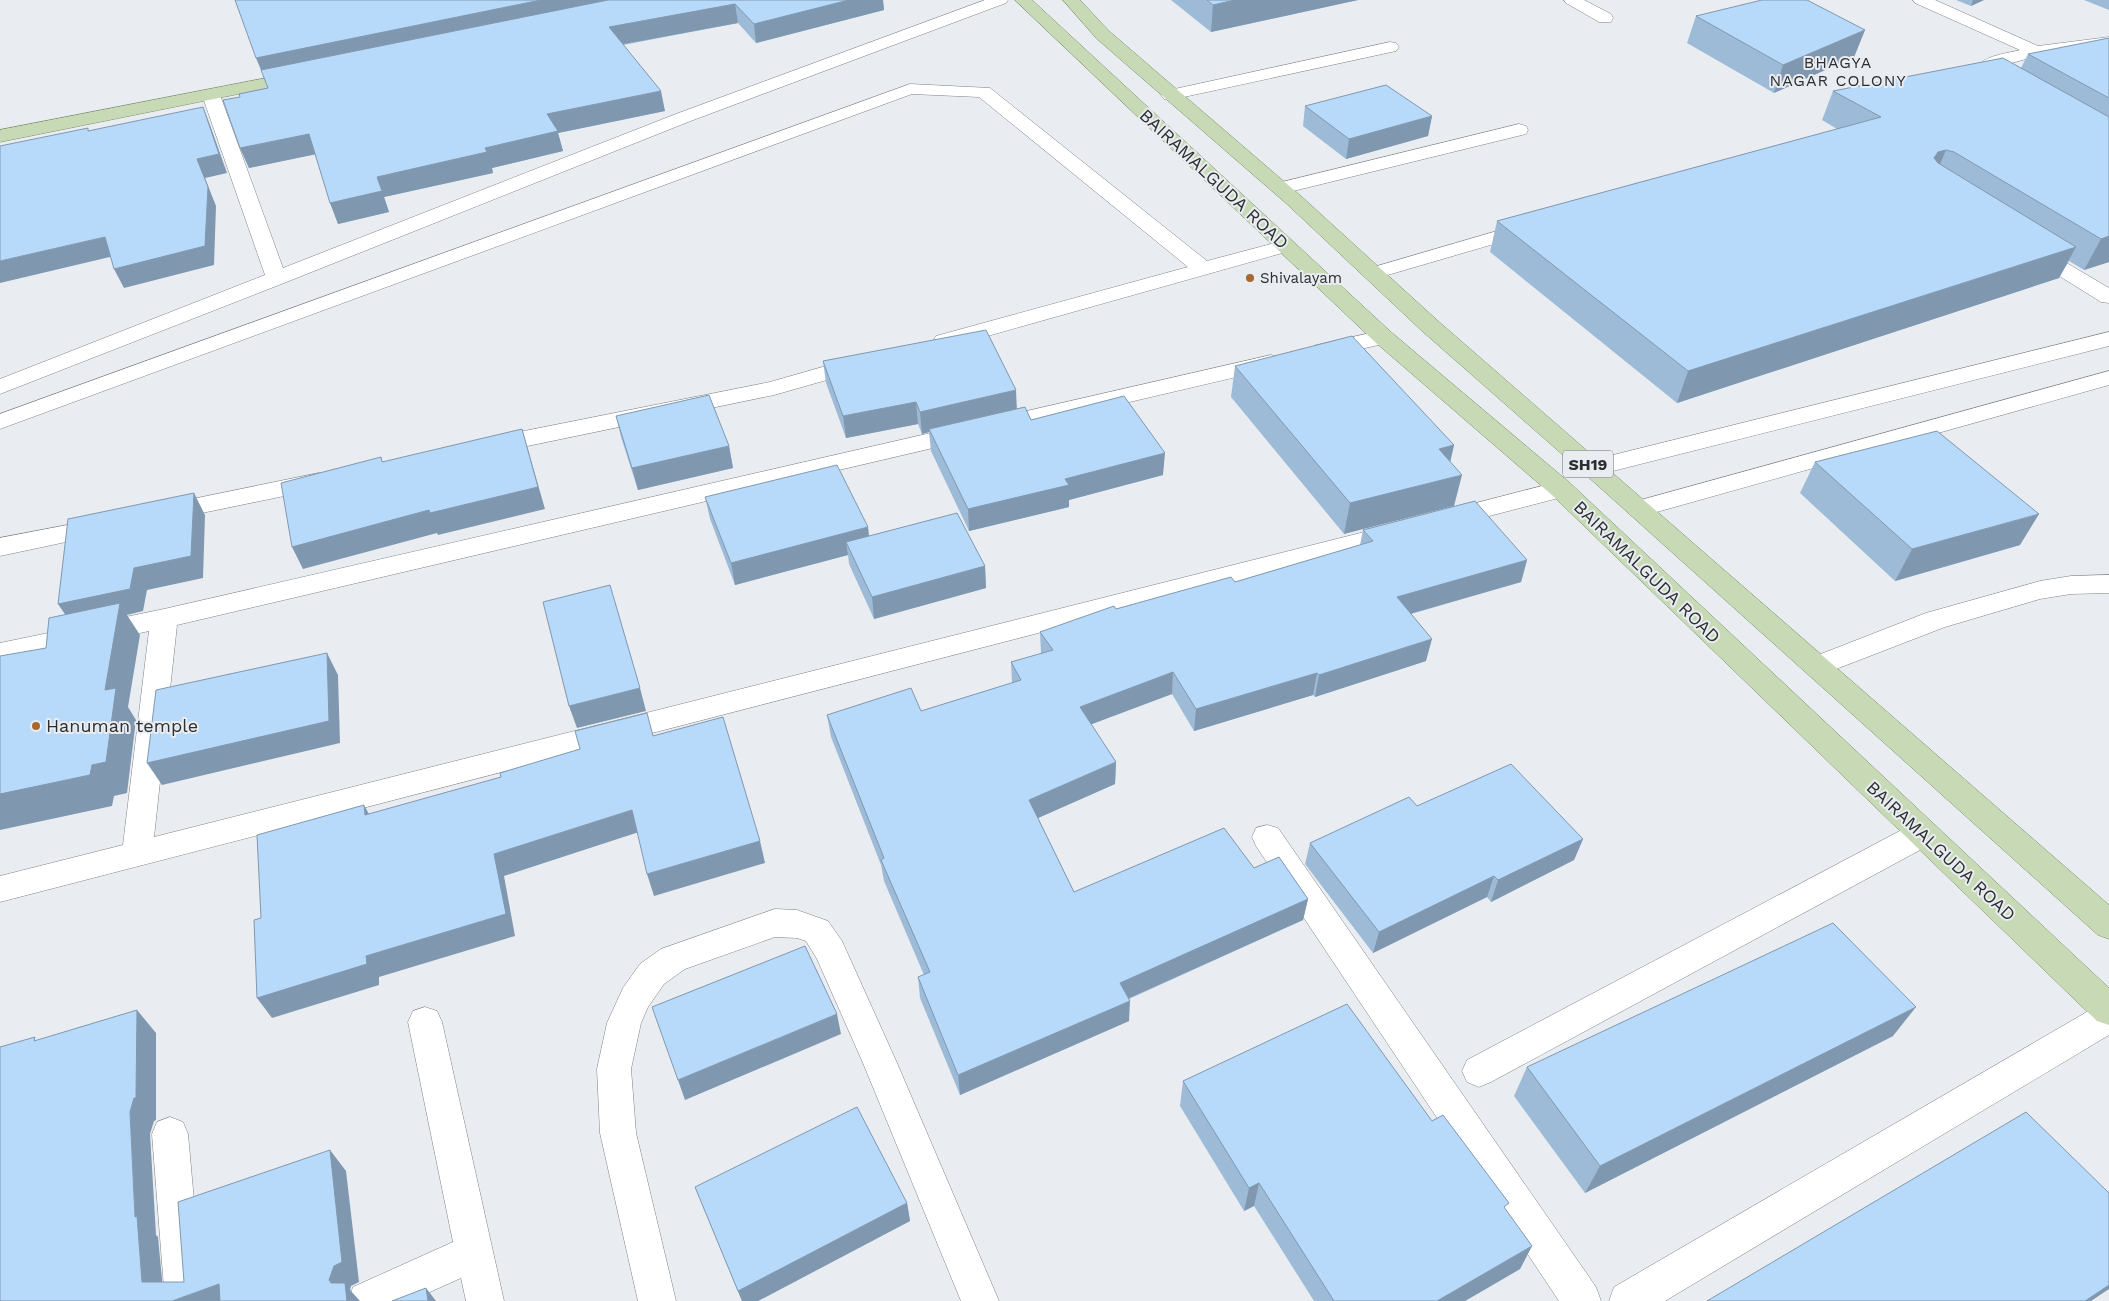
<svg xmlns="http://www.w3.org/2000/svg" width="2109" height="1301" viewBox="0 0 2109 1301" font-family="'Work Sans',sans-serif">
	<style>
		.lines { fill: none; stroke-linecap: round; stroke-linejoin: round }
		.minor-casing { stroke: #7e8286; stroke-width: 1 }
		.major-casing { stroke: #788e66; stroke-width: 1 }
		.minor { fill: #fff; fill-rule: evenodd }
		.major { fill: #c7dab5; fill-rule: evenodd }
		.wall { fill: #9dbbd7 }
		.shaded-wall { fill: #8098af }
		.building { fill: #b7d9fa; stroke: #8098af }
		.poi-dot { fill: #a86830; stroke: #e9edf2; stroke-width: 2 }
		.labels { text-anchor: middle; stroke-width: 4; stroke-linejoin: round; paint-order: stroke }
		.far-poi-label { font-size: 15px; fill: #2c2e30; stroke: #e9edf2; text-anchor: start }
		.far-neighbourhood-label { font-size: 16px; letter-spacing: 1px; fill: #2c2e30; stroke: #e9edf2 }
		.shield { fill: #e9edf2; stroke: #65676a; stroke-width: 1 }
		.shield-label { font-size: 16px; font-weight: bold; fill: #2c2e30 }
		.street-label { font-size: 18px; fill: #2c2e30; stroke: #e9edf2 }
		.poi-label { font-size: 18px; fill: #2c2e30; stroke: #e9edf2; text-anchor: start }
	</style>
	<rect width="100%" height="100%" fill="#e9edf2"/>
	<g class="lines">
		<g class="minor-casing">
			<g id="minor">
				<path d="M985,0H1008L1006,3L688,122L284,283L0,394V379L265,275L202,95L205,91L211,90L217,91L220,95L283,268L676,114Z"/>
				<path d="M1564,0H1584L1611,14L1613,18L1611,22H1599L1566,3Z"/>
				<path d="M1913,0H1935L2038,46L2109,37V47L2037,56L1997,67L1994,69L2002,80L1999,84C1986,87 1981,79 1976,68C1985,55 2005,54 2020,50L1915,3Z"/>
				<path d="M1390,42L1396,43L1399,47L1396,51L1170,100L1164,99L1161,95L1164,91L1170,90Z"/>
				<path d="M910,84L990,88L1207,261L1286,240L1293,242L1296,246L1293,250L952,346L944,348L936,346L933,341L936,336L1188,267L979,97L912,94L0,429V414Z"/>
				<path d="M1519,124L1526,126L1528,130L1526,134L1281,194L1274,192L1271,188L1274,184Z"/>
				<path d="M1528,222L1535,224L1538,228L1535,232L1374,279L1367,277L1364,273L1367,269Z"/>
				<path d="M2031,244L2038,246L2109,288V303L2101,302L2024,254L2021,250L2024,246Z"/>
				<path d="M1383,330L1391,332L1394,337L1391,342L1322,358L1314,356L1311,351L1314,346Z"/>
				<path d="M2109,332V346L1593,476L1584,473L1581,468L1584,463L1593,460Z"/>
				<path d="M1271,355L1279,357L1282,362L1279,367L177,625L154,837L1396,524L1405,526L1409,532L1405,538L0,902V876L123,845L149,631L0,663V643L164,609Z"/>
				<path d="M861,356L869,358L872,363L869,368L774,395L489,454L481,451L477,446L481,441L489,438L770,382Z"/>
				<path d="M2109,371V385L1639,517L1630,515L1626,509L1630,503Z"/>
				<path d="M319,473L328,475L331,481L328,487L163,521L154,519L150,513L154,507L163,505Z"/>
				<path d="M1561,481L1570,483L1573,489L1570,495L1447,527L1438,525L1434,519L1438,513Z"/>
				<path d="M104,518L113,520L117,526L113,532L0,556V538Z"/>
				<path d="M2109,575V593L2071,594L2040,599L1945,627L1818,676L1808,673L1804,666L1808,659L1926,613L2040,581L2071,576Z"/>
				<path d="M1922,822L1933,825L1937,834L1933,843L1491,1082L1479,1087L1467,1082L1462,1071L1467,1060L1911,825Z"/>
				<path d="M1267,825L1278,828L1596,1287L1601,1301H1559L1256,846L1252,837L1256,828Z"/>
				<path d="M775,909L797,910L828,921L842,941L897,1063L999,1301H961L863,1063L817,959L806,941L797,938L775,937L685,969L664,984L648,1007L641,1023L631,1069L636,1133L676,1301H638L600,1133L597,1069L607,1023L623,988L640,964L661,949Z"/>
				<path d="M2109,1002V1035L1665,1301H1609L1614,1287L2097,1006Z"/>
				<path d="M425,1007L437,1011L442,1022L504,1301H466L461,1278L410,1301H348L353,1287L453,1242L408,1022L413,1011Z"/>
				<path d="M170,1117L183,1122L188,1134L203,1301H165L152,1134L157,1122Z"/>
			</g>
		</g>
		<g class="major-casing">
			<g id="major">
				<path d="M1015,0H1032L1391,332L1570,483L2109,988V1025L2097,1021L1552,495L1375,342Z"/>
				<path d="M1063,0H1080L1109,31L1302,197L1438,321L2109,905V939L2098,935L1596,484L1422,331L1288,205L1097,39Z"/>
				<path d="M302,71L308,72L311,76L308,80L0,142V130Z"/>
			</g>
		</g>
		<use href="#minor" class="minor"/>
		<use href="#major" class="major"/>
	</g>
	<g class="wall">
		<path d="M235,0H883L884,10L756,43L738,23L623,45L665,111L558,133L563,151L492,168L493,173L384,197L389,212L338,224L315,154L249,168L240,148L268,88Z"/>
		<path d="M1171,0H1358L1211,32Z"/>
		<path d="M1956,0H1984L1971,6Z"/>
		<path d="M2084,0H2109V10Z"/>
		<path d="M1696,16L1865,30L1854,57L1774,93L1687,43Z"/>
		<path d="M2109,38V262L2084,270L2069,261L2059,278L1677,403L1490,252L1497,221L1837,129L1822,120L1833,91L2021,68L2028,54Z"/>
		<path d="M1305,106L1432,116L1428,136L1346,159L1303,126Z"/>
		<path d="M823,361L1017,409L1031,420L1163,475L1069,500V507L969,531L931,451L929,432L922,434L918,424L846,438L826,383Z"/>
		<path d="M1235,366L1454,445L1450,462L1344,534L1231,397Z"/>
		<path d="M616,416L729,446L733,468L638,490L621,437Z"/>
		<path d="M1815,462L2020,545L1895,581L1800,493Z"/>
		<path d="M705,497L868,527L869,536L985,566L986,588L874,619L849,564L848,555L735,585L710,519Z"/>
		<path d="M1363,530L1527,560L1521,582L1411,614L1426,661L1315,697L1313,695L1194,731L1172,694L1091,724L1116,762L1115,784L1038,818L1074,892L1254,868L1308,899L1303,920L1129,999V1021L960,1095L920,998L918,977L924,975L884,881L881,865L831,737L827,715L921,711L1012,683L1011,662L1041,654L1040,632L1116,609L1235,582L1360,545Z"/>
		<path d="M1417,806L1583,839L1574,860L1491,902L1487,897L1373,953L1305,864L1310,843Z"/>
		<path d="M1893,1036L1585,1193L1514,1096L1527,1067Z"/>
		<path d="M1183,1081L1432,1121L1532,1246L1520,1269L1465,1301H1314L1254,1206L1244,1211L1180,1106Z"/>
		<path d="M695,1187L907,1203L910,1221L758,1301H742Z"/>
	</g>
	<g class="shaded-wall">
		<path d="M541,0H637L264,77L256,58Z"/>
		<path d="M849,0H883L884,10L756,43L754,24Z"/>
		<path d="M1235,0H1358L1211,32L1213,5Z"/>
		<path d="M1973,0H1984L1971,6Z"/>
		<path d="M735,4L738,23L613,46L609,27Z"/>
		<path d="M1865,30L1854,57L1774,93L1783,65Z"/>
		<path d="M661,91L665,111L558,133L563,151L492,168L493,173L384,197L389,212L338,224L330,203L377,177L485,148L547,114Z"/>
		<path d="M203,107L210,125L227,173L205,178L216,206L214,265L124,288L114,269L197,159Z"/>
		<path d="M1432,116L1428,136L1346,159L1349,139Z"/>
		<path d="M309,134L317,154L249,168L240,148Z"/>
		<path d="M1946,150L1933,180L1934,158L1938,152Z"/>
		<path d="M2109,236V262L2084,270L2101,239Z"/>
		<path d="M105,237L114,256L0,283V261Z"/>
		<path d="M2076,247L2059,278L1677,403L1688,371Z"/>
		<path d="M1016,390L1017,412L929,429V432L922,434L920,412Z"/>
		<path d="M916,402L918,424L846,438L843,416Z"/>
		<path d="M522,429L545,509L438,535L437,533L303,569L292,547Z"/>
		<path d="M1454,445L1447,476L1439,449Z"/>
		<path d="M729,446L733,468L638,490L632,468Z"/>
		<path d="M1165,453L1163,475L1069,500V507L969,531L968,509L1065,479Z"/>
		<path d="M1462,475L1454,506L1344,534L1350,503Z"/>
		<path d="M194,493L205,515L203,578L147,590L143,611L127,615L140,635L128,707L136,720L127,793L114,796L112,806L0,830V794L105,690L73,626L58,604L134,568Z"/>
		<path d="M2039,514L2020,545L1895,581L1912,549Z"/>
		<path d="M868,527L870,549L846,542L848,555L735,585L731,563Z"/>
		<path d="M1527,560L1521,582L1392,619L1397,597Z"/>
		<path d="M985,566L986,588L874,619L872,597Z"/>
		<path d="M1432,639L1426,661L1315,697L1319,675Z"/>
		<path d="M327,653L338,675L340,743L162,785L147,763Z"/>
		<path d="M1173,672L1172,694L1079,729L1080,707Z"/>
		<path d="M1317,673L1313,695L1194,731L1196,709Z"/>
		<path d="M640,688L646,711L577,728L569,706Z"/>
		<path d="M1116,762L1115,784L1029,822V800Z"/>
		<path d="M364,805L376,827L365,815Z"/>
		<path d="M632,810L639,832L504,876L515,936L379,977V985L272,1018L257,998L366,956L494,854Z"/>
		<path d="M1583,839L1574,860L1491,902L1498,880Z"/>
		<path d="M760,841L765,863L654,896L647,874Z"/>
		<path d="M1494,876L1487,897L1373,953L1379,932Z"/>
		<path d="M1308,899L1303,920L1118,1003L1120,983Z"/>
		<path d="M1130,1001L1129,1021L960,1095L958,1075Z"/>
		<path d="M1916,1007L1893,1036L1585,1193L1600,1166Z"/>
		<path d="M137,1010L156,1033V1120L154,1121L150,1134L156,1235L158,1237L164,1301L142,1282L135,1217L130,1112Z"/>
		<path d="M837,1014L841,1034L685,1100L678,1080Z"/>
		<path d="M330,1150L346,1171L359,1282L351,1286L350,1290L360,1301H346L329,1280Z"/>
		<path d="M1259,1183L1254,1206L1244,1211L1249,1188Z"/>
		<path d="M907,1203L910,1221L758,1301H742L738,1291Z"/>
		<path d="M1532,1246L1520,1269L1465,1301H1437Z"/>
		<path d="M219,1284L235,1301H172Z"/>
		<path d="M2109,1285V1289L2091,1301H2085Z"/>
		<path d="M426,1288L436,1301H428Z"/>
	</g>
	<g class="building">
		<path d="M235,0H541L256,58Z"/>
		<path d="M608,0H849L754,24L735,4L609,27L661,91L547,114L558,131L485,148L487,152L377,177L382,191L330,203L309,134L240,148L223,100L240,97L239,94L268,88L261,70Z"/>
		<path d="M1207,0H1235L1213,5Z"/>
		<path d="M1762,0H1807L1865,30L1783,65L1696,16Z"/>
		<path d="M2109,38V98L2028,54Z"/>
		<path d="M2003,58L2109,117V236L2101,239L1954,152L1946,150L1938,152L1934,158L1938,163L2076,247L1688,371L1497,221L1881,117L1833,91Z"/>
		<path d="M1386,85L1432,116L1349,139L1305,106Z"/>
		<path d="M203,107L219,154L197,159L208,187L205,246L114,269L105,237L0,261V146L88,128V131Z"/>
		<path d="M986,330L1016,390L920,412L916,402L843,416L823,361Z"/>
		<path d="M1352,336L1454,445L1439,449L1462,475L1350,503L1235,366Z"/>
		<path d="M709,395L729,446L632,468L616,416Z"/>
		<path d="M1124,396L1165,453L1065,479L1069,485L968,509L929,429L1025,407L1031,420Z"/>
		<path d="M522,429L538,487L430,513L429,510L292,547L281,483L381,457L382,462Z"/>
		<path d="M1937,431L2039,514L1912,549L1815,462Z"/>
		<path d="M837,465L868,527L731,563L705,497Z"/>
		<path d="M194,493L191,556L134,568L130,589L58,604L68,519Z"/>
		<path d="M1475,501L1527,560L1397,597L1432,639L1319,675L1317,673L1196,709L1173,672L1080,707L1116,762L1029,800L1074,892L1224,828L1254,868L1279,857L1308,899L1120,983L1130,1001L958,1075L918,977L930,972L881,860L884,858L827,715L911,688L921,711L1021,680L1011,662L1053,650L1040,632L1114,606L1116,609L1231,577L1235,582L1373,541L1363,530Z"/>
		<path d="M957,513L985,566L872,597L846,542Z"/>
		<path d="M610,585L640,688L569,706L543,602Z"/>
		<path d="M120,603L105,690L116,688L106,762L92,765L90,775L0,794V656L46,648L49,618Z"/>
		<path d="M327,653L329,721L147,763L156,690Z"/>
		<path d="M647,713L653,736L723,717L760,841L647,874L632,810L494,854L506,914L366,956L367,964L257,998L254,920L261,918L257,835L364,805L365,815L501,777L500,773L580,749L575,731Z"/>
		<path d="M1511,764L1583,839L1498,880L1494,876L1379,932L1310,843L1409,797L1417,806Z"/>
		<path d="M1833,923L1916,1007L1600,1166L1527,1067Z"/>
		<path d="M805,946L837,1014L678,1080L652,1007Z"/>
		<path d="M1347,1004L1432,1121L1443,1115L1509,1203L1504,1207L1532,1246L1437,1301H1334L1259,1183L1249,1188L1183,1081Z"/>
		<path d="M137,1010L136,1098H134L130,1112L135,1217L137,1216L142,1282H184L178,1202L330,1150L342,1262L334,1266L329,1280L331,1283H345L347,1301H220L219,1284L172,1301H0V1047L35,1037L34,1041Z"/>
		<path d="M857,1107L907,1203L738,1291L695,1187Z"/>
		<path d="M2026,1112L2109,1193V1285L2085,1301H1707Z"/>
		<path d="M426,1288L428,1301H392Z"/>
	</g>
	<g class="poi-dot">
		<circle cx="1250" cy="278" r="5"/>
		<circle cx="36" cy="726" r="5"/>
	</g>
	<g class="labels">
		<g class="far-poi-label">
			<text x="1260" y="283">Shivalayam</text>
		</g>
		<g class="far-neighbourhood-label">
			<text x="1838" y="68">BHAGYA<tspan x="1838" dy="18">NAGAR COLONY</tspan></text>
		</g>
		<rect class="shield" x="1563" y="450.5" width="50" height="27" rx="4"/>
		<g class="shield-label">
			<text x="1588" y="470">SH19</text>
		</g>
		<g class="street-label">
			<text transform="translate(1214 179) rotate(43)" y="6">BAIRAMALGUDA ROAD</text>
			<text transform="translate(1647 572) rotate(44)" y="6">BAIRAMALGUDA ROAD</text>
			<text transform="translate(1941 851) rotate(43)" y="6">BAIRAMALGUDA ROAD</text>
		</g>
		<g class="poi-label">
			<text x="46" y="732">Hanuman temple</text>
		</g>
	</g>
</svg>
